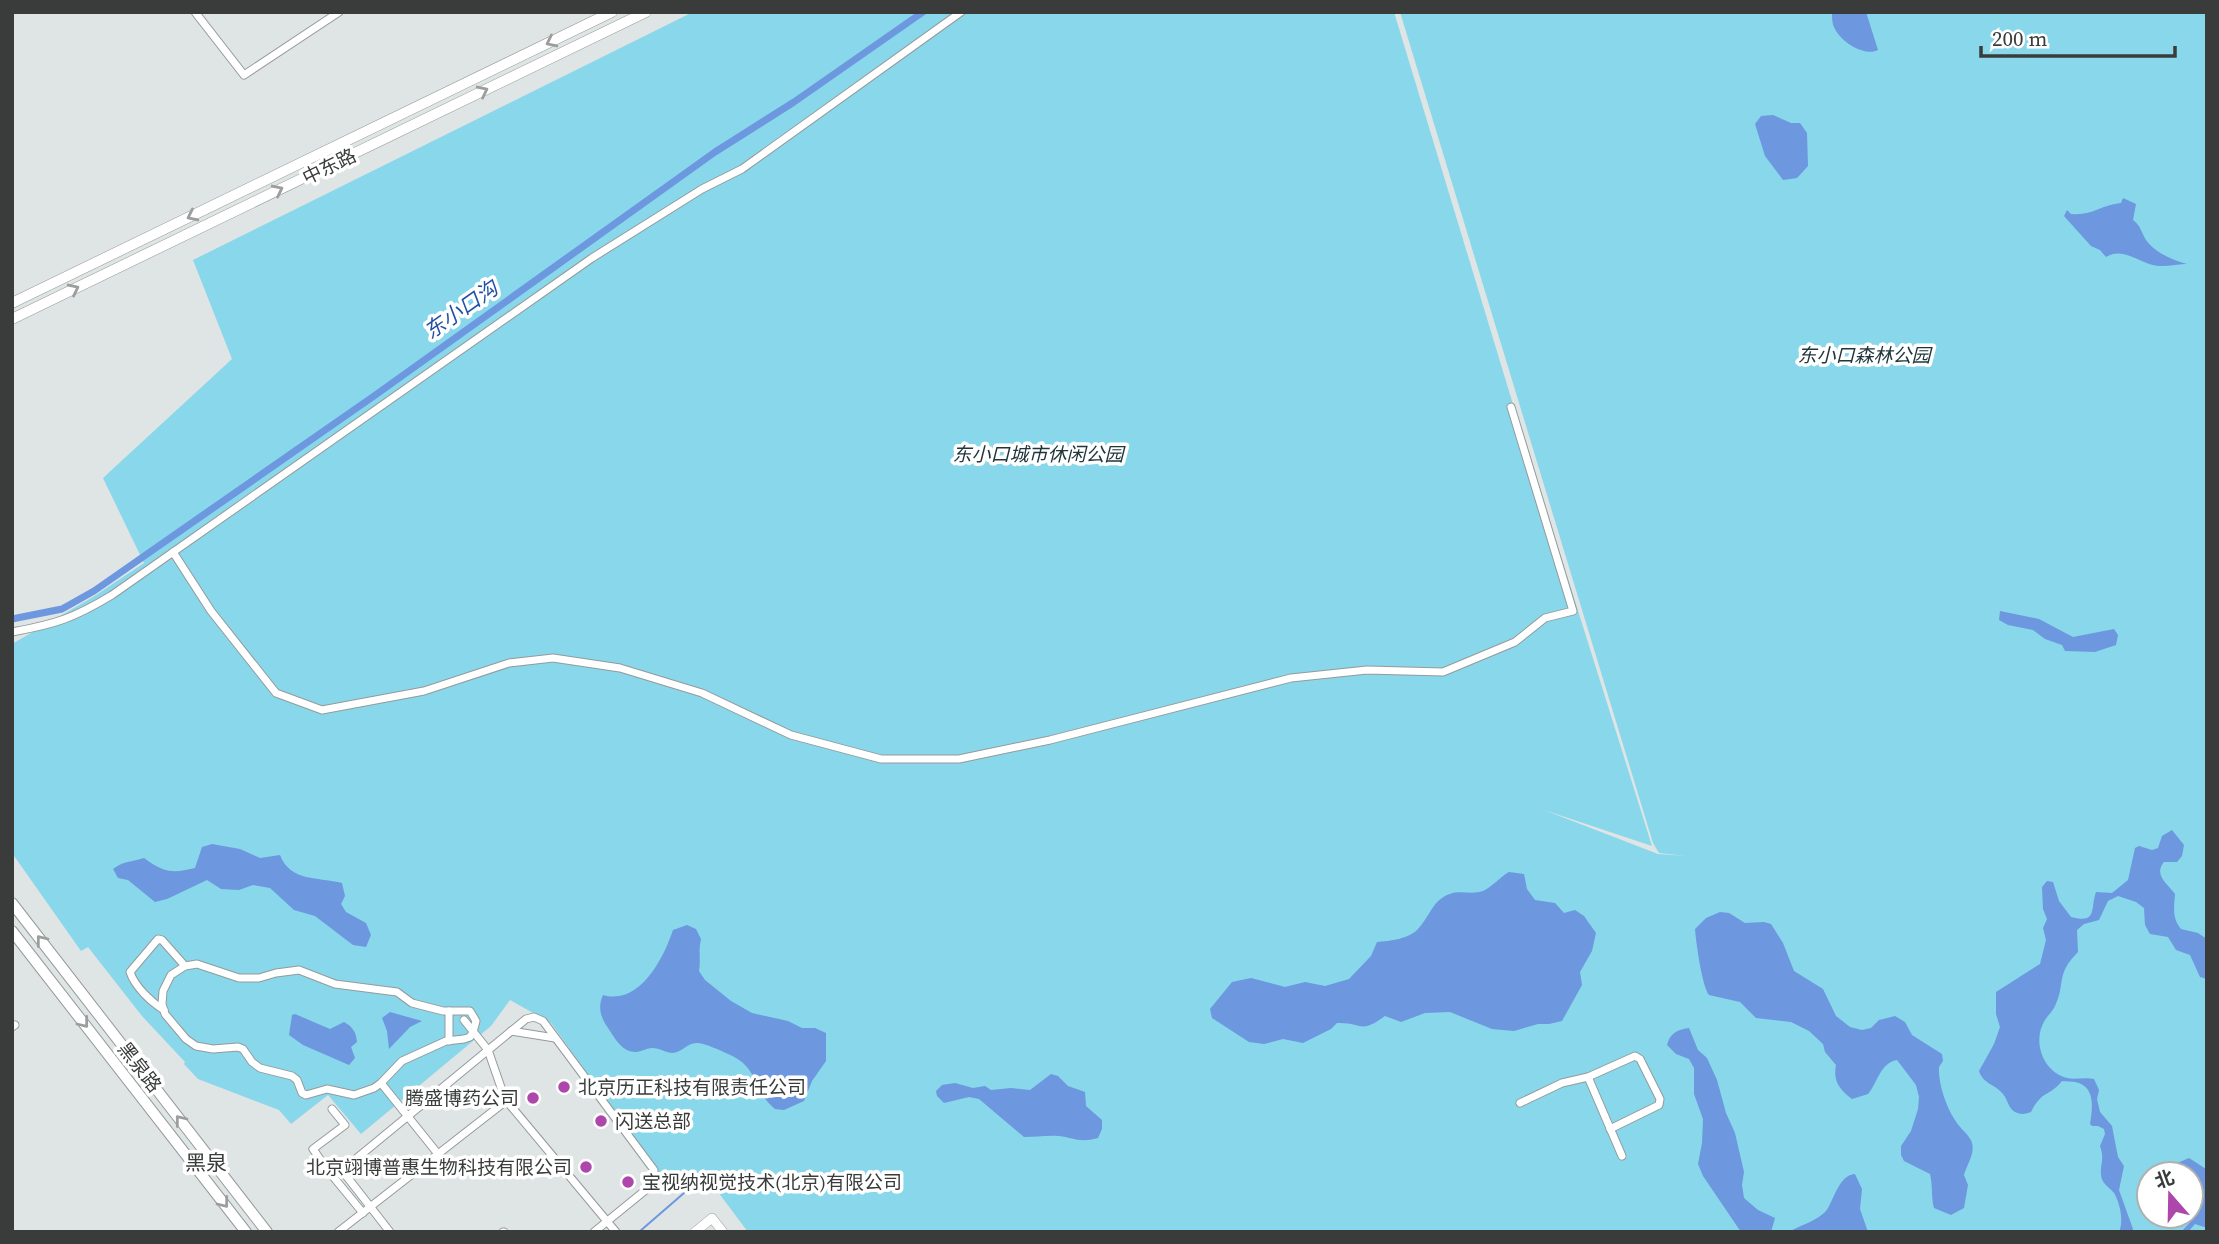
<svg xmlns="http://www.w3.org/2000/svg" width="2219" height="1244" viewBox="0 0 2219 1244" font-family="'Source Serif 4','Noto Sans SC',serif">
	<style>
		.green { fill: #88d7ea; fill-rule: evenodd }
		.water { fill: #6d97df }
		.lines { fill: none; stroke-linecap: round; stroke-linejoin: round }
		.stream { stroke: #6d97df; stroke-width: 2 }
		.canal { stroke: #6d97df; stroke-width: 7 }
		.minor-casing { stroke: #959a9b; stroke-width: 9 }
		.tertiary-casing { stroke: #959a9b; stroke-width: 10 }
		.secondary-casing { stroke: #959a9b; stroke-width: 11 }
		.primary-casing { stroke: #959a9b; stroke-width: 12 }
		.minor { stroke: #fff; stroke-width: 7 }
		.tertiary { stroke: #fff; stroke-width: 9 }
		.secondary { stroke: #fff; stroke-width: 10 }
		.primary { stroke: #fff; stroke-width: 10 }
		.oneway { stroke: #9c9e9e }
		.poi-dot { fill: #ae47ab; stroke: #fff; stroke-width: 2.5 }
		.labels { text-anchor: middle; stroke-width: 7; stroke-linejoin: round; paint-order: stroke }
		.street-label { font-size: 19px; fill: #3a3c3c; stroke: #fff }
		.park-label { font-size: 19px; font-style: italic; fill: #20363b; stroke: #fff }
		.poi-label { font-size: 19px; fill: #3a3c3c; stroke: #fff; text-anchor: start }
		.water-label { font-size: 21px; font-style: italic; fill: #2151a6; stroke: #fff }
		.neighbourhood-label { font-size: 21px; fill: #3a3c3c; stroke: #fff }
	</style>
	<rect width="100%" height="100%" fill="#dfe4e5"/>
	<path class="green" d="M693,12H1394L1512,401L1652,846L1544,810L1658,854L1686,856L1659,853L1653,843L1400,12H2207V1232H748L718,1192L662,1178L551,1023L510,1000L491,1026L361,1134L328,1095L291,1124L279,1110L198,1079L184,1064L185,1062L142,1016L88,947L81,951L12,853V644L93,597L144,563L103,478L232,359L193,260ZM2149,1174H2191V1216H2149Z"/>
	<g class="water">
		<path d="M1832,12H1866L1878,50C1865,57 1841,42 1835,29C1832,24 1832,18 1832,12Z"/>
		<path d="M1773,115L1791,123H1800L1807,133L1808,166L1797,178L1783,180L1765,156L1755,124L1761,116Z"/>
		<path d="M2123,198L2136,204L2133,220C2141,226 2141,232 2146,240C2155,253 2173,260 2187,264C2177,264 2163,268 2153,265C2137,261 2122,247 2106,257L2100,250L2091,246L2064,216L2067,210L2071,214C2092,216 2101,205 2121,203Z"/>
		<path d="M2000,611L2039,619L2073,637L2114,629L2118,635L2116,645L2095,652L2065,651L2062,645L2045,639L2033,630L2008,625L1999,620Z"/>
		<path d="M2172,830L2184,845L2182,856L2177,862H2164C2153,875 2168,884 2175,894C2174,908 2172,918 2181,929L2198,933L2207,939V979L2200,977L2190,955L2176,950L2168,937L2150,934L2145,925L2144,908L2136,902L2118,896L2108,901L2099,920L2084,924L2077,930L2078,952C2055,975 2066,983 2055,1006C2053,1011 2048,1015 2045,1020C2032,1040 2042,1071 2067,1078C2075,1080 2085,1077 2094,1079L2099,1090L2097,1099L2100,1112L2112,1126L2118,1157L2124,1166L2119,1190L2133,1229L2132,1232H2119C2124,1221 2120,1203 2114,1193C2109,1187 2101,1183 2101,1174C2100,1163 2105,1160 2100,1146L2105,1134L2104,1129L2098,1126H2092L2090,1124C2092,1111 2096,1089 2079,1083C2074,1081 2067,1082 2062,1081C2049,1097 2042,1090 2031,1112C2026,1114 2021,1115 2015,1112C2008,1108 2008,1100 2003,1094C1995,1084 1983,1084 1979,1071L1994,1044L2000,1027L1996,1014V992L2040,964L2046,940L2043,928L2047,919L2043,909L2042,887L2047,881L2053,882L2059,901L2071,917C2098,924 2090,909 2096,892L2112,893L2128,880L2135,848L2139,846L2152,850L2158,848L2162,836Z"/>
		<path d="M212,844L240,849L260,858L280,855C290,882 319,877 342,883L345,896L341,904L346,912L366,923L371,935L366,947L353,945L315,916L294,910L270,888L253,885L239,890L221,889L207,880L167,899L155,902L128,880L118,878L113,869C123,861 132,862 144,858C163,872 172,874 195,868L202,847Z"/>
		<path d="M1509,872L1524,874L1527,889L1535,900L1555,903L1564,913L1575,910L1584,916L1596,933L1592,951L1580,972L1582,985L1562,1021L1549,1024H1538L1514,1031L1492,1029L1450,1012L1425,1013L1401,1022L1385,1016C1359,1035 1363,1022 1337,1023L1331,1029L1303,1043L1283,1039L1264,1044L1249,1042L1212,1018L1210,1009L1232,982L1251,978L1285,987L1305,982L1325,986L1349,979L1371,956L1377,942C1390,941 1409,939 1418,929C1429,918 1433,899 1450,894C1460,890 1472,895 1483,891C1492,887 1500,877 1509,872Z"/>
		<path d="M1720,912L1729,913L1745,923L1764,922L1771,924L1783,943L1794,971L1823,989L1836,1016L1850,1027L1862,1030L1871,1028L1879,1020L1895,1016L1905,1022L1912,1035L1942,1054L1943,1061L1939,1067C1938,1083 1946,1107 1955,1120C1959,1128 1970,1135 1972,1143C1975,1154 1967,1164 1964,1175L1968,1185L1964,1208L1951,1215L1934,1208C1931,1198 1933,1187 1930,1174L1904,1161L1901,1155V1146L1911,1131L1918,1109L1919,1097L1916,1085L1897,1060C1880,1063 1878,1082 1868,1094L1852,1099C1839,1089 1833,1081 1836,1065L1825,1052L1823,1044L1809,1031L1791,1022L1756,1018L1740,1002L1709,995C1702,986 1696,942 1695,929L1706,918Z"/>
		<path d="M687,925L696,929L701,939C698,951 701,960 699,971L705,980L731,1001L752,1013L788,1021L802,1028H815L826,1033V1061L812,1081L804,1101L784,1110L775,1109C752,1091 760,1067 728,1054C720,1050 706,1044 698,1043C687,1042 683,1052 673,1053C666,1053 660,1048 652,1048C647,1048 642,1051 637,1052C621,1053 614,1036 606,1025C600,1015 598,1006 603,995C640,1006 664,957 673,930Z"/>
		<path d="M390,1012L422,1021L410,1027L389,1049L387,1031L382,1018Z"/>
		<path d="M295,1014L330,1029L344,1022C353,1027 356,1032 357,1042L351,1047L355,1058L349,1065L303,1045L289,1035L292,1015Z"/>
		<path d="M1689,1028L1698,1050L1707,1058L1717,1080L1726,1113L1735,1133L1744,1172L1742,1185L1744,1198L1758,1210L1775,1218L1771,1232H1741L1703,1176L1698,1164L1702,1143L1703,1119L1694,1094V1068L1689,1059L1676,1054L1667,1045C1670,1033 1677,1030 1689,1028Z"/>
		<path d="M1051,1074L1058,1076L1068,1086L1085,1092L1086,1106L1102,1120V1129L1098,1138C1079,1143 1075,1138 1059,1136C1047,1135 1036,1137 1024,1137L979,1099L969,1097L944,1103L937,1096L936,1091L942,1085L955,1083L973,1088L985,1086L991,1090L1011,1088L1030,1090Z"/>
		<path d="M2189,1158L2206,1169L2207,1228L2195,1224L2188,1232H2181L2193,1219L2191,1174H2175V1164Z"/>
		<path d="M1855,1174L1862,1189L1860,1209L1868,1232H1789C1800,1225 1821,1220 1828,1208C1835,1196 1840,1175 1855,1174Z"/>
	</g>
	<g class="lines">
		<path class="stream" d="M639,1232L684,1193"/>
		<path class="canal" d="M12,619L62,609L94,591L374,396L715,152L794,102L923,12"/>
		<g class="minor-casing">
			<g id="minor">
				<path d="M195,12L244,75L339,12"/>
				<path d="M173,552L211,611L276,693L322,710L424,691L509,663L553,658L620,668L702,693L791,735L881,759H959L1050,740L1291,678L1367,670L1443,672L1515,642L1545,618L1573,611L1511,407"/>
				<path d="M12,632C56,624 74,618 112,595L592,258L702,189L742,169L961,12"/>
				<path d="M164,1010C151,1002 135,987 130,972L158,939L162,940L185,966"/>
				<path d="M464,1020L488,1050L505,1099L616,1232"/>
				<path d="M12,1027L15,1025"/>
				<path d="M511,1031L555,1038"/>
				<path d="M449,1041V1011"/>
				<path d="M1588,1077L1622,1156"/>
				<path d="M381,1083L374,1088L354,1095L327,1089L306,1095L302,1093L297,1080L292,1076L260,1068L252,1062L243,1049L238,1047L213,1049L196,1046L186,1039L165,1014L162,1004L163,991L171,975L185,966L197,964L239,978H259L276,973L299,970L335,984L397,992L412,1003L443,1011H470L476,1021L473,1032L470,1037L464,1039L446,1041L402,1061L381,1083L438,1154"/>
				<path d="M1520,1103L1562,1083L1588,1077L1635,1056L1640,1059L1660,1099L1659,1105L1610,1129"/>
				<path d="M332,1109L345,1125L313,1149L326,1168L363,1213"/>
				<path d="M338,1232L506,1101"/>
				<path d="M390,1232L344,1173L346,1167L526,1019L534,1017L543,1021L654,1170L653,1184L594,1232"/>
				<path d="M503,1232H504"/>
			</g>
		</g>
		<g class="tertiary-casing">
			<path id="tertiary" d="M695,1232L712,1218L723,1232"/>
		</g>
		<g class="secondary-casing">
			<g id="secondary">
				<path d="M12,303L612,12"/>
				<path d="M12,319L646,12"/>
			</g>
		</g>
		<g class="primary-casing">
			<g id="primary">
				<path d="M12,903L267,1232"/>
				<path d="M12,931L246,1232"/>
			</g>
		</g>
		<use href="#minor" class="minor"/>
		<use href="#tertiary" class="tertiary"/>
		<use href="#secondary" class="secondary"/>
		<use href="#primary" class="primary"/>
	</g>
	<defs><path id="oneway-chevron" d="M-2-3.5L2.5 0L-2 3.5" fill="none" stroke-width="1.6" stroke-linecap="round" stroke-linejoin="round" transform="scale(1.75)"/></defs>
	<g class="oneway">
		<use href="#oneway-chevron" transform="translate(551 42) rotate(154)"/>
		<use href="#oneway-chevron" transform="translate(483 91) rotate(-26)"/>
		<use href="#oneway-chevron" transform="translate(278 190) rotate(-26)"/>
		<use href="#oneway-chevron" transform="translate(192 216) rotate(154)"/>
		<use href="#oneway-chevron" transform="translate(74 289) rotate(-26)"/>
		<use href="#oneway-chevron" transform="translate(41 940) rotate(-128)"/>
		<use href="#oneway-chevron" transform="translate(84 1023) rotate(52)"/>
		<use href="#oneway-chevron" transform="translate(180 1120) rotate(-128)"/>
		<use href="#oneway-chevron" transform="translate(224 1203) rotate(52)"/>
	</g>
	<g class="poi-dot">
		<circle cx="564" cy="1087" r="7"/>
		<circle cx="533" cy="1098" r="7"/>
		<circle cx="601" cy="1121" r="7"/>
		<circle cx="586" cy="1167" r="7"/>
		<circle cx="628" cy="1182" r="7"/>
	</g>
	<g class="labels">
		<g class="street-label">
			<text transform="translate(329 166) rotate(-26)" y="7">中东路</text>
			<text transform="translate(140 1067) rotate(52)" y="7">黑泉路</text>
		</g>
		<g class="park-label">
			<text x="1864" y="362">东小口森林公园</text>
			<text x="1038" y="461">东小口城市休闲公园</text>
		</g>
		<g class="poi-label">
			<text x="578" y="1094">北京历正科技有限责任公司</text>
			<text x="519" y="1105" text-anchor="end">腾盛博药公司</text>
			<text x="615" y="1128">闪送总部</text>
			<text x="572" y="1174" text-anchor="end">北京翊博普惠生物科技有限公司</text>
			<text x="642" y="1189">宝视纳视觉技术(北京)有限公司</text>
		</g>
		<g class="water-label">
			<text transform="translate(461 310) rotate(-35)" y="7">东小口沟</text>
		</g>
		<g class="neighbourhood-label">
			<text x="206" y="1170">黑泉</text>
		</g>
	</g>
	<rect width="2219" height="1244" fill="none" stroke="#3a3c3c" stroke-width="28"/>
	<g transform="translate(2170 1195) rotate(340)"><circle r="33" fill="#ffffff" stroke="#b0b1b1" stroke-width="2"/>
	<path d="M0-5L12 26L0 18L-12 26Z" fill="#ae47ab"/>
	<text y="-10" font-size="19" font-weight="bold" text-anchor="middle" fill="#3a3c3c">北</text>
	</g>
	<path d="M1981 46v10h194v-10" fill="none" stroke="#3a3c3c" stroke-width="3.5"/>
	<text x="1992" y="46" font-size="21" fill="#3a3c3c" stroke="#ffffff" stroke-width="5" paint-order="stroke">200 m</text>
</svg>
